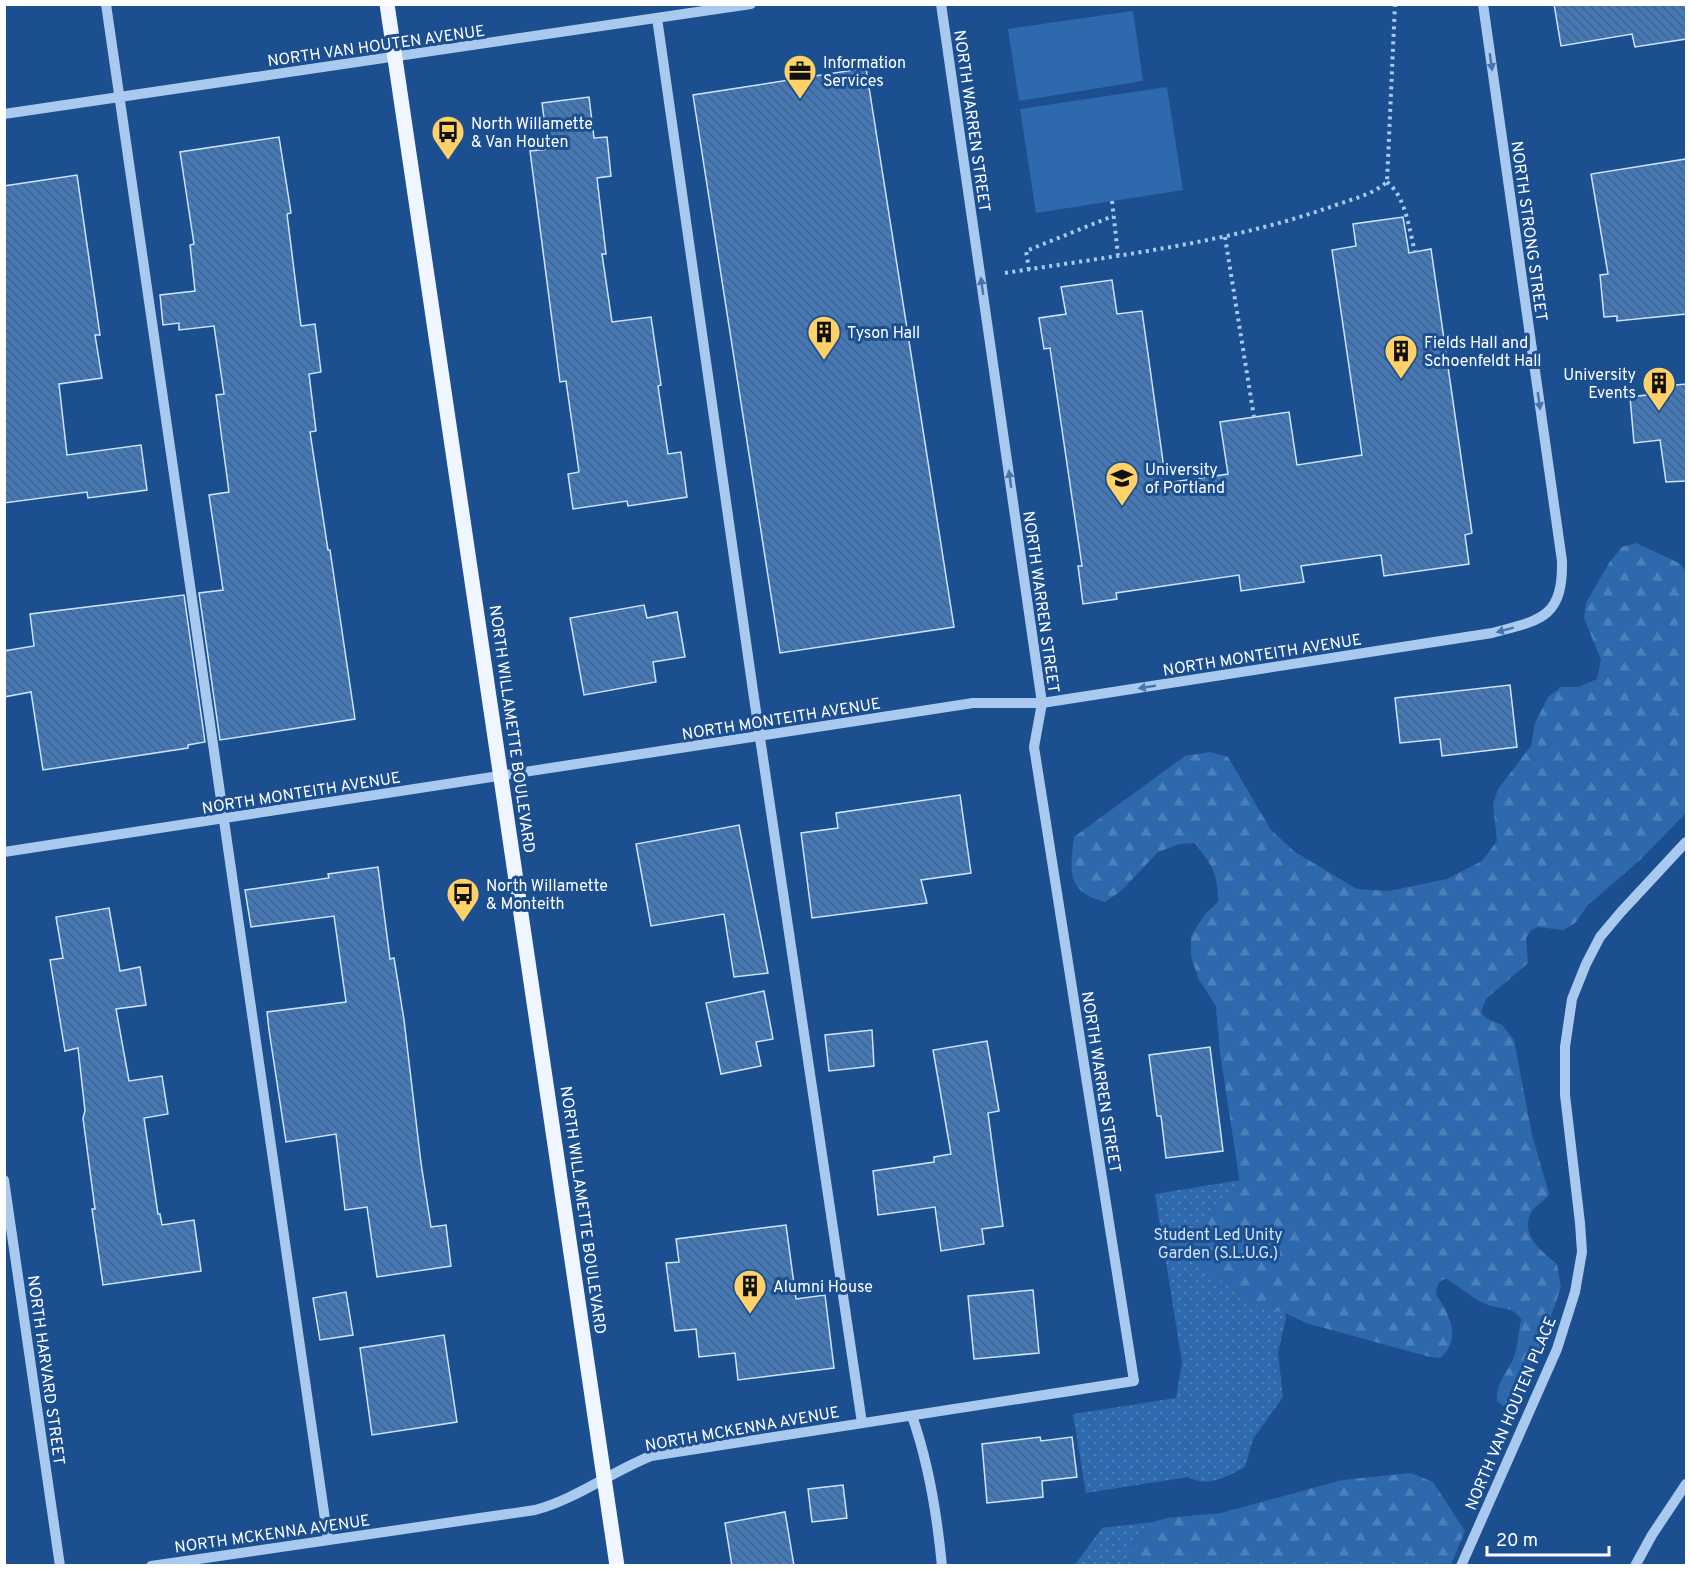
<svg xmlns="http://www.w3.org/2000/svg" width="1691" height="1570" viewBox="0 0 1691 1570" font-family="Overpass,sans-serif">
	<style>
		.green { fill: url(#green-dots) }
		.forest { fill: url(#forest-firs) }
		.pitch { fill: #2e69ad }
		.building { fill: url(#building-back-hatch); stroke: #cfe3fa; stroke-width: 1.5 }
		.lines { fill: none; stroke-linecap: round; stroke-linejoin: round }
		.path { stroke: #a9c9ee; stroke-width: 4; stroke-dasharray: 3 4.5; stroke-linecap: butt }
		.minor { stroke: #a9c9ee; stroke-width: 10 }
		.major { stroke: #f0f6ff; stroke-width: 15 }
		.oneway { fill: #4674ac }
		.labels { text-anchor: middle; stroke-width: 6; stroke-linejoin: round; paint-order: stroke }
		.street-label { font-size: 16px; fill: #fff; stroke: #1b4f8f }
		.poi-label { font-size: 16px; fill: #fff; stroke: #1b4f8f; text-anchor: start }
		.park-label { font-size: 16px; fill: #cfe3fa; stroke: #1b4f8f }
	</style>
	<defs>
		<pattern id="green-dots" width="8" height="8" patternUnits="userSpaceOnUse" patternTransform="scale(1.5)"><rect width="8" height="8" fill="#2e69ad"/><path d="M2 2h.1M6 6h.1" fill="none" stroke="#4d80b9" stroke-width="1.8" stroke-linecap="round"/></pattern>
		<pattern id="forest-firs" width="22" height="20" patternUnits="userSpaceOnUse" patternTransform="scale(1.5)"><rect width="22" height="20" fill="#2e69ad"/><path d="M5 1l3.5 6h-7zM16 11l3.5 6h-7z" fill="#4d80b9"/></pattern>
		<pattern id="building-back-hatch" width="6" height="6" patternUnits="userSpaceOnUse" patternTransform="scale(1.5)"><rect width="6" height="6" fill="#4478b7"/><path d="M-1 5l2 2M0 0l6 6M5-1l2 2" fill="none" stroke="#486282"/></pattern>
	</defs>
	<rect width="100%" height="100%" fill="#1b4f8f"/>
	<g class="green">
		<path d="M1259,1177L1271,1226L1286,1318L1278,1353L1283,1397L1253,1439L1245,1467C1226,1477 1208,1488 1188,1477L1086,1493L1073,1414L1176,1398L1182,1362L1155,1194Z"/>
		<path d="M1153,1522L1136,1536L1126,1565L1074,1566L1102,1528Z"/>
	</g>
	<g class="forest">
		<path d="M1636,543L1679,563L1686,571V813L1641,859L1588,905L1575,923L1563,930L1538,927L1531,930L1526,938L1528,963L1486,999L1481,1012L1486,1018L1502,1025L1514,1040L1532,1135L1549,1194C1545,1201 1537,1204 1533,1210C1517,1233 1542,1252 1557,1264L1561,1287L1541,1346L1515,1402L1510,1407L1506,1408L1497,1401C1495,1384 1508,1372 1514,1357C1518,1345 1519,1331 1521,1319C1511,1305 1502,1310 1488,1305C1475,1301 1459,1286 1447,1279C1438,1279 1437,1286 1436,1294C1449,1314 1463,1339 1440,1358L1430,1357L1306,1323L1285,1313L1258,1306L1206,1271L1194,1253L1163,1251L1198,1226L1238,1188L1239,1177L1220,1053L1216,1006L1199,980L1191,957V936L1205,914L1218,902C1218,872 1212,866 1195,843L1180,844L1158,852L1120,892L1105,902C1066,892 1070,871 1074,837L1185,756L1210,752L1228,757L1271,830L1295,852L1357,889L1389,891L1447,879L1482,861L1497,841L1493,804L1498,789L1531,746L1535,723L1548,697L1561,687H1579L1597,679L1601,660L1584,618L1586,603L1609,563L1622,547Z"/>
		<path d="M1411,1473L1433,1482L1465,1531L1451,1565H1126L1136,1536L1153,1522L1166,1518L1221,1513L1342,1480Z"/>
	</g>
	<g class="pitch">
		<path d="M1133,11L1143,81L1019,101L1008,29Z"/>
		<path d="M1167,87L1183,190L1036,213L1020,109Z"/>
	</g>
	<g class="building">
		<path d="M1554,4H1686V39L1635,47L1632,34L1561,46Z"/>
		<path d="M866,68L954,627L780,653L693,95Z"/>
		<path d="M589,97L594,138L607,137L611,176L597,178L606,254H602L612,322L651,317L661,385L658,386L668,454L681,452L687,497L628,506L627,501L573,509L568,474L579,472L566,381L560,382L530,151L548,149L542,103Z"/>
		<path d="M279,137L291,213L287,214L301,326L315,324L321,372L309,374L316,431L310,432L328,550H330L355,719L220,740L199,593L223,590L209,495L229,492L216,395L224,394L214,326L179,330V323L163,325L160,295L195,291L190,245L194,244L180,152Z"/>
		<path d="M1686,159V314L1617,321V316L1604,317L1600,275L1608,274L1591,174Z"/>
		<path d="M77,175L100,335H95L102,378L59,384L67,455L141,445L147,490L88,498L87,492L4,503V186Z"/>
		<path d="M1403,217L1409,253L1431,249L1472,533L1465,535L1469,564L1384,576L1381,555L1301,566L1304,582L1241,591L1239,575L1116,593L1117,599L1083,604L1078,566H1082L1050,348L1044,349L1039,318L1066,314L1061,287L1112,280L1117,314L1142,311L1166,483L1228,474L1220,422L1289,412L1297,465L1362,455L1332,250L1356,246L1353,224Z"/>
		<path d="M1686,384V481L1666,482L1660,440L1634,443L1630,397L1655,394L1654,387Z"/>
		<path d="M184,595L205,742L188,745V748L43,770L31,692L4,697V651L34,646L30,614Z"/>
		<path d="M644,605L647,618L677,612L685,657L653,662L656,682L584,695L570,618Z"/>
		<path d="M1510,685L1517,747L1442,756L1440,739L1400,743L1395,698Z"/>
		<path d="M960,795L971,873L921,880L927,903L812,918L801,833L838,828L836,813Z"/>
		<path d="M739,825L768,973L734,977L724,914L651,926L636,844Z"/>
		<path d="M378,867L390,959L394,958L404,1020L421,1163L431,1227L446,1225L451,1266L377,1277L367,1207L345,1210L336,1134L286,1142L269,1030L267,1012L346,1002L334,916L251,927L245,890L329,878L328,874Z"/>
		<path d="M109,908L120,971L140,967L146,1005L116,1009L129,1081L162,1076L168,1114L144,1118L158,1214H160L162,1225L194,1220L201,1271L103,1285L92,1209H95L83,1118L85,1111L78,1048L65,1051L50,960L63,958L56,917Z"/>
		<path d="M764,991L773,1039L756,1042L761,1066L721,1074L706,1003Z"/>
		<path d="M872,1030L874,1066L829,1071L825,1035Z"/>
		<path d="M987,1041L999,1111L988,1113L1003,1226L982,1229L984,1244L941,1251L935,1207L878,1215L873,1171L934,1162V1157L951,1154L933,1050Z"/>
		<path d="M1210,1047L1223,1151L1166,1158L1161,1116H1157L1149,1055Z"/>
		<path d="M786,1225L796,1299L825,1295L834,1368L738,1380L735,1353L699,1357L696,1329L675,1331L666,1263L679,1262L676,1239Z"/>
		<path d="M1033,1290L1039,1353L974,1359L968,1296Z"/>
		<path d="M346,1292L353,1335L320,1340L313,1298Z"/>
		<path d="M444,1335L457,1422L372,1435L360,1348Z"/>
		<path d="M1040,1437L1041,1441L1072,1437L1077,1477L1042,1481L1043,1497L987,1503L982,1444Z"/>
		<path d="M843,1485L847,1518L812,1522L808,1489Z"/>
		<path d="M785,1512L794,1566H732L725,1523Z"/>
	</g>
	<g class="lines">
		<g class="path">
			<path d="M1387,182C1406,197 1409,229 1415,252"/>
			<path d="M1112,201L1118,255"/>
			<path d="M1225,237L1254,417"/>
			<path d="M1029,270L1026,251L1113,216"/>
			<path d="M1005,273C1113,256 1230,243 1333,206C1352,199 1372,195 1387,182L1395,4"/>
		</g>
		<g class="minor">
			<path d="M106,4L328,1540"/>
			<path d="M657,18L753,691L862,1423"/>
			<path d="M4,114L751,4"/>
			<path d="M4,852L973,703H1042L1492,633C1541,620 1563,618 1562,561L1483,4"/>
			<path d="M4,1180L60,1566"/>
			<path d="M912,1416C929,1464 937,1514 942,1566"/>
			<path d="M151,1566L535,1510C576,1499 611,1472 651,1456L1134,1381L1034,747L1042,703L941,4"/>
			<path d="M1461,1566L1557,1349L1575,1292L1582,1252L1580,1223L1565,1095V1047L1572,999L1586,964L1600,937L1621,912L1686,842"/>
			<path d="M1635,1566L1652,1535L1686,1484"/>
		</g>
		<path class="major" d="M387,4L617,1566"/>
	</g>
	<defs><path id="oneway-solid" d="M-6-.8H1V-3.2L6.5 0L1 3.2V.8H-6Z" transform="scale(1.5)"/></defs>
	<g class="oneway">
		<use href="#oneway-solid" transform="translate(1491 62) rotate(82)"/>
		<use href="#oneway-solid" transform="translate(982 286) rotate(-98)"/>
		<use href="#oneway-solid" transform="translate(1539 401) rotate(82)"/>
		<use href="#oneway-solid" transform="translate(1010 479) rotate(-98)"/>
		<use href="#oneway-solid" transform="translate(1505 630) rotate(165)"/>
		<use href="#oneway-solid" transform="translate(1147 687) rotate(171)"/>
	</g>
	<defs>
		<g id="office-pin" transform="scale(1.725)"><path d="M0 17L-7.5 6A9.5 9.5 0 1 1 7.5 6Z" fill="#ffd166" stroke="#1b4f8f"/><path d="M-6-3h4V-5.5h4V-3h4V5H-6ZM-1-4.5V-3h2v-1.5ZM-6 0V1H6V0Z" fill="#111"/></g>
		<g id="bus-pin" transform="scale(1.725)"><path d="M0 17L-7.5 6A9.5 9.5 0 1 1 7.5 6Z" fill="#ffd166" stroke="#1b4f8f"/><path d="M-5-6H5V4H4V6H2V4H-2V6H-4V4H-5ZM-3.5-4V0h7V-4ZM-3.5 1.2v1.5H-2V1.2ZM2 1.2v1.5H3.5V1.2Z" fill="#111"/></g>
		<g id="building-pin" transform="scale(1.725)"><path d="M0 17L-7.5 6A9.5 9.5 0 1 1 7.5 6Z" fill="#ffd166" stroke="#1b4f8f"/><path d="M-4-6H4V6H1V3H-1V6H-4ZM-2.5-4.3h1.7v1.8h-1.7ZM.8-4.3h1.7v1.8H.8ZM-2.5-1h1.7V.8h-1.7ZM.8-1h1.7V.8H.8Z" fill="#111"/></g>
		<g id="university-pin" transform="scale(1.725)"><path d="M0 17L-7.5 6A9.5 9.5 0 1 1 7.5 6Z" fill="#ffd166" stroke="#1b4f8f"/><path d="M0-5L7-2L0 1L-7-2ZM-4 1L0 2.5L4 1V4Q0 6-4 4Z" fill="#111"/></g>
	</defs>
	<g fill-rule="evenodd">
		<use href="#office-pin" x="800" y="71"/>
		<use href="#bus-pin" x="448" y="132"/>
		<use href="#building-pin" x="824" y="332"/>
		<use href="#building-pin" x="1401" y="351"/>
		<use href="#building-pin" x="1659" y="383"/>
		<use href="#university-pin" x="1122" y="478"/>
		<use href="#bus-pin" x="463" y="894"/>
		<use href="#building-pin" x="750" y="1286"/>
	</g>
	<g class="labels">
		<g class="street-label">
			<text transform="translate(376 45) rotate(-8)" y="6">NORTH VAN HOUTEN AVENUE</text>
			<text transform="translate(973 121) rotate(82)" y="6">NORTH WARREN STREET</text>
			<text transform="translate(1530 231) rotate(82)" y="6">NORTH STRONG STREET</text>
			<text transform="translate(1042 602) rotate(82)" y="6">NORTH WARREN STREET</text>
			<text transform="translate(1262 654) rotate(-9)" y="6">NORTH MONTEITH AVENUE</text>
			<text transform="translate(781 718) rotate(-9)" y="6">NORTH MONTEITH AVENUE</text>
			<text transform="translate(513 729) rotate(82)" y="6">NORTH WILLAMETTE BOULEVARD</text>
			<text transform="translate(301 792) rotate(-9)" y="6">NORTH MONTEITH AVENUE</text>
			<text transform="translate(1102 1082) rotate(81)" y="6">NORTH WARREN STREET</text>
			<text transform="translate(584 1210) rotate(82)" y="6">NORTH WILLAMETTE BOULEVARD</text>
			<text transform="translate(47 1370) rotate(82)" y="6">NORTH HARVARD STREET</text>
			<text transform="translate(1510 1413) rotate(-67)" y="6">NORTH VAN HOUTEN PLACE</text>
			<text transform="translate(742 1428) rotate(-10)" y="6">NORTH MCKENNA AVENUE</text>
			<text transform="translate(272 1533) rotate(-8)" y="6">NORTH MCKENNA AVENUE</text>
		</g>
		<g class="poi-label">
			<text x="823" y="68">Information<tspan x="823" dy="18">Services</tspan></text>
			<text x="471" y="129">North Willamette<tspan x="471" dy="18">&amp; Van Houten</tspan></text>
			<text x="847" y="338">Tyson Hall</text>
			<text x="1424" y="348">Fields Hall and<tspan x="1424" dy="18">Schoenfeldt Hall</tspan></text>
			<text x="1636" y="380" text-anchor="end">University<tspan x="1636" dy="18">Events</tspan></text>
			<text x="1145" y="475">University<tspan x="1145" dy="18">of Portland</tspan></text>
			<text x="486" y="891">North Willamette<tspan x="486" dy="18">&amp; Monteith</tspan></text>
			<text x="773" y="1292">Alumni House</text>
		</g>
		<g class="park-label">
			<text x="1218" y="1240">Student Led Unity<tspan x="1218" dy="18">Garden (S.L.U.G.)</tspan></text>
		</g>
	</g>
	<rect width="1691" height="1570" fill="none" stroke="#ffffff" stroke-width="12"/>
	<path d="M1487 1546v9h122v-9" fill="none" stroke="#ffffff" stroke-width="3"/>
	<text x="1496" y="1546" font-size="18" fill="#ffffff" stroke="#1b4f8f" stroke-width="4.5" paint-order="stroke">20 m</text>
</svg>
